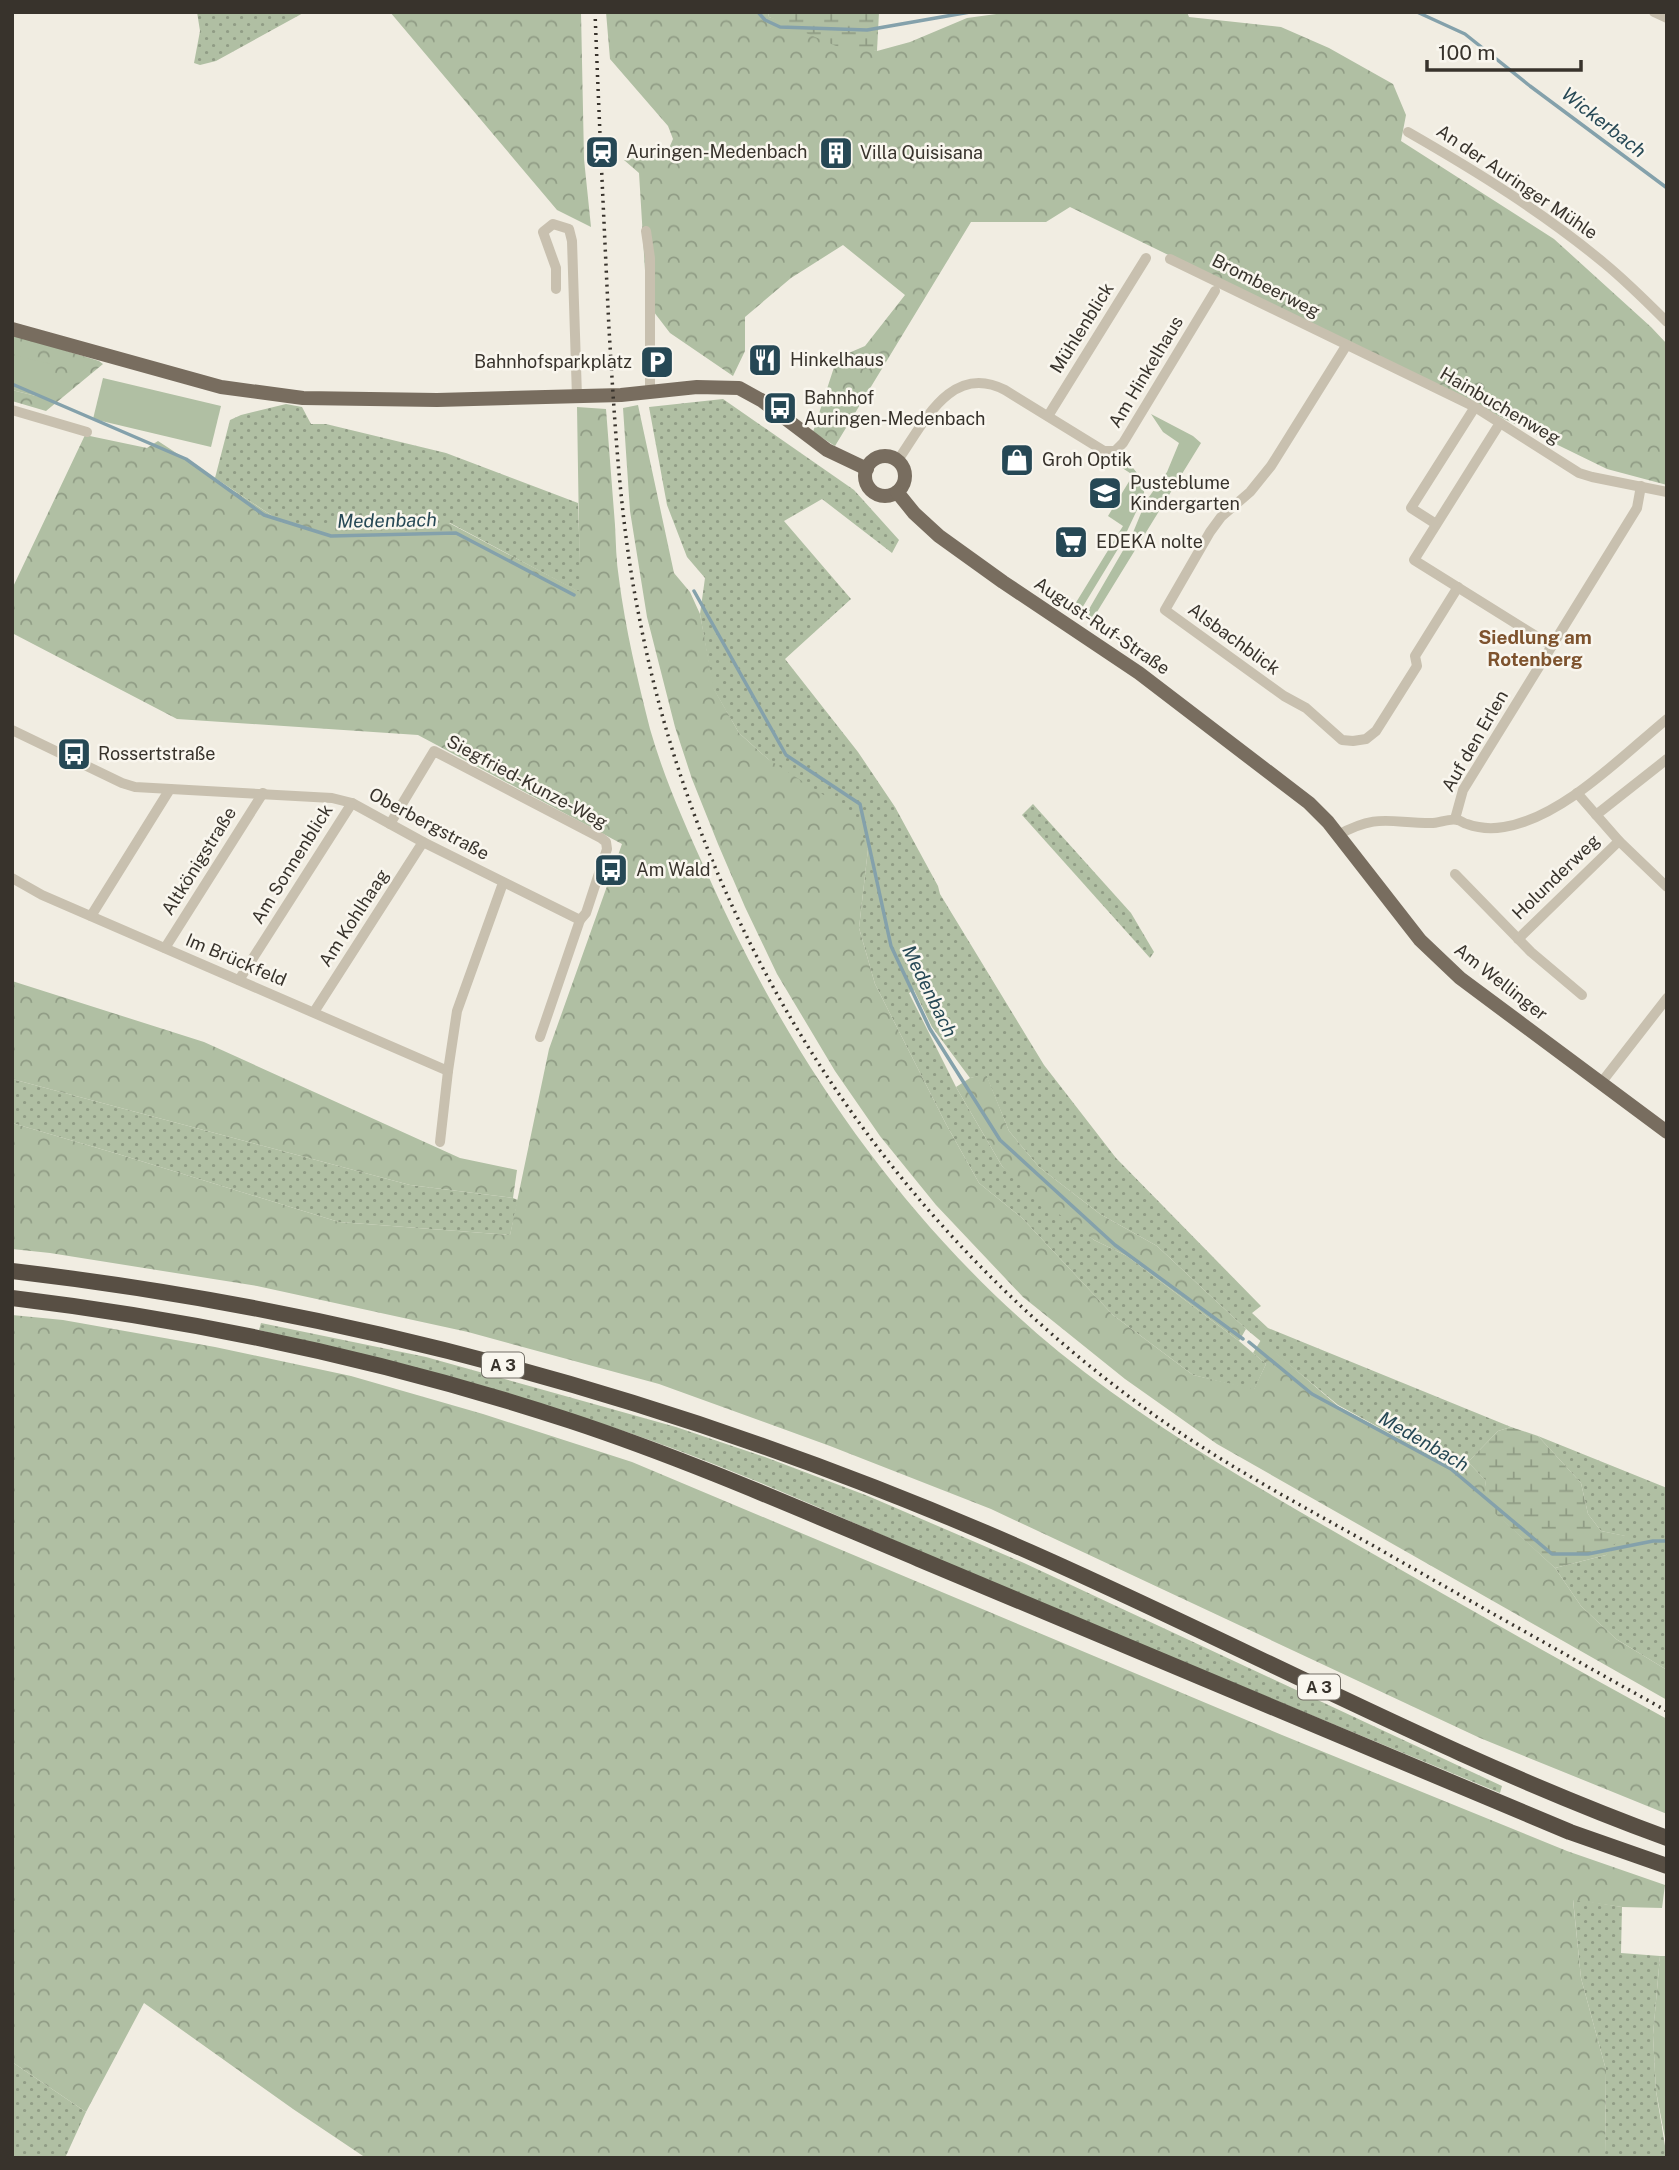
<svg xmlns="http://www.w3.org/2000/svg" width="1679" height="2170" viewBox="0 0 1679 2170" font-family="'Public Sans',sans-serif">
	<style>
		.grass { fill: url(#grass-dots) }
		.forest { fill: url(#forest-crowns) }
		.wetland { fill: url(#wetland-marsh) }
		.green { fill: #b0bfa3 }
		.lines { fill: none; stroke-linecap: round; stroke-linejoin: round }
		.stream { stroke: #84a1ab; stroke-width: 3.5 }
		.minor { stroke: #c8c0af; stroke-width: 10 }
		.major { stroke: #786d5f; stroke-width: 14 }
		.highway { stroke: #584f44; stroke-width: 16 }
		.rail { stroke: #38332c; stroke-width: 3.5; stroke-dasharray: 2 5; stroke-linecap: butt }
		.labels { text-anchor: middle; stroke-width: 5; stroke-linejoin: round; paint-order: stroke }
		.shield { fill: #f9f6ee; stroke: #726e66; stroke-width: 2 }
		.shield-label { font-size: 16px; font-weight: bold; fill: #38332c }
		.poi-label { font-size: 18px; fill: #38332c; stroke: #f9f6ee; text-anchor: start }
		.street-label { font-size: 18px; fill: #38332c; stroke: #f9f6ee }
		.water-label { font-size: 19px; font-style: italic; fill: #264855; stroke: #f9f6ee }
		.neighbourhood-label { font-size: 19px; font-weight: bold; fill: #7e532e; stroke: #f9f6ee }
	</style>
	<defs>
		<pattern id="grass-dots" width="8" height="8" patternUnits="userSpaceOnUse" patternTransform="scale(1.75)"><rect width="8" height="8" fill="#b0bfa3"/><path d="M2 2h.1M6 6h.1" fill="none" stroke="#909c85" stroke-width="1.8" stroke-linecap="round"/></pattern>
		<pattern id="forest-crowns" width="20" height="18" patternUnits="userSpaceOnUse" patternTransform="scale(1.75)"><rect width="20" height="18" fill="#b0bfa3"/><path d="M2 6a3 3 0 1 1 6 0M12 15a3 3 0 1 1 6 0" fill="none" stroke="#909c85"/></pattern>
		<pattern id="wetland-marsh" width="20" height="14" patternUnits="userSpaceOnUse" patternTransform="scale(1.75)"><rect width="20" height="14" fill="#b0bfa3"/><path d="M1 5h8M5 5V1M11 12h8M15 12V8" fill="none" stroke="#909c85"/></pattern>
	</defs>
	<rect width="100%" height="100%" fill="#f1ede2"/>
	<g class="grass">
		<path d="M197,12H305L216,61L200,65L194,63L200,31Z"/>
		<path d="M723,399L854,490L899,540L892,553L822,499L784,521L851,599L785,659L858,752L895,807L938,886L940,894L1044,1065L1116,1158L1261,1306L1252,1313L1268,1328L1511,1427L1498,1431L1468,1462L1424,1452L1338,1405L1246,1329L1157,1246L1100,1214L1039,1167L1009,1131L986,1075L970,1078L932,1027L914,990L909,993L956,1087L1002,1166L1094,1240L1127,1256L1239,1341L1266,1364L1254,1390L1193,1375L1113,1315L1022,1218L979,1183L946,1124L875,984L859,928L868,849L739,733L713,688L700,614L705,578L687,557L667,505L649,407Z"/>
		<path d="M286,404L302,407L311,424H326L446,453L578,503L581,593L450,523H283L215,478L230,420L241,415Z"/>
		<path d="M1033,804L1131,913L1154,952L1150,958L1022,815Z"/>
		<path d="M12,1079L410,1185L513,1198L518,1200L510,1235L339,1222L118,1154L12,1123Z"/>
		<path d="M261,1323L426,1357L676,1427L765,1457L868,1496L1024,1563L1502,1786L1500,1793C1319,1718 1138,1644 958,1568C862,1527 767,1483 669,1447C535,1398 397,1364 259,1330Z"/>
		<path d="M1538,1436L1667,1488V1670L1616,1639L1581,1606L1555,1568L1606,1555L1612,1545L1625,1536L1601,1531L1588,1514L1581,1483Z"/>
		<path d="M1573,1899L1622,1907L1621,1953L1660,1956L1653,2035L1656,2091L1667,2158H1605L1606,2070L1581,1978Z"/>
		<path d="M12,2062L86,2112L65,2158H12Z"/>
	</g>
	<g class="forest">
		<path d="M390,12H581L584,159L591,227L557,210Z"/>
		<path d="M606,12H768L769,17L877,51L910,42L967,18L1011,12H1187L1189,17L1281,27L1329,48L1393,84L1406,115L1401,141L1554,239L1651,327L1667,344V485L1607,469L1070,207L1046,222H971L835,446L813,432L837,358L865,346L905,295L843,245L791,278L745,317V351L733,376L670,333L647,303L639,173L624,160L667,153L673,139L668,126L610,59Z"/>
		<path d="M12,334L99,361L103,364L46,411L12,401V390L48,399L12,359Z"/>
		<path d="M638,405L674,573L690,592L700,614L714,689L739,733L768,759L853,814L868,849L859,928L875,984L946,1124L979,1183L1022,1218L1113,1315L1193,1375L1254,1389L1266,1364L1253,1353L1261,1340L1338,1406L1424,1452L1468,1462L1485,1480L1489,1507L1555,1568L1581,1606L1616,1639L1667,1670V1700L1217,1444L1125,1379L1023,1297L936,1205L880,1136L835,1071L777,974L745,907L718,844L692,779L675,727L647,617L630,511L623,408Z"/>
		<path d="M577,407L606,409C609,448 612,486 615,525C616,543 616,561 619,579C625,627 638,682 650,729C664,778 685,825 706,871C787,1054 903,1224 1059,1352C1153,1428 1257,1487 1361,1547C1462,1605 1564,1663 1667,1719V1814L1480,1738L991,1509L830,1446L659,1384L468,1332L257,1286L50,1253L12,1249V1123L118,1154L339,1222L510,1235L549,1049L622,844L418,735L177,719L12,633V589L85,435L147,448L158,441L283,523H449L580,592Z"/>
		<path d="M12,981L204,1042L460,1158L517,1170L513,1198L410,1185L12,1079Z"/>
		<path d="M986,1074L1009,1131L1039,1167L1100,1214L1157,1246L1246,1329L1239,1341L1127,1256L1094,1240L1037,1198L1002,1166L956,1087L970,1078Z"/>
		<path d="M12,1315L63,1320L215,1347L351,1376L483,1414L632,1462L1282,1735L1567,1851L1665,1885L1662,1908L1622,1907L1573,1900L1581,1978L1606,2070L1605,2158H366L293,2109L144,2003L86,2112L12,2062Z"/>
		<path d="M1667,1941V2149L1656,2091L1653,2035L1660,1956H1666Z"/>
	</g>
	<g class="wetland">
		<path d="M768,12H879L877,51L836,46L769,17Z"/>
		<path d="M1511,1427L1538,1436L1581,1483L1588,1514L1601,1531L1626,1536L1613,1545L1612,1551L1606,1555L1555,1568L1488,1507L1485,1480L1468,1462L1498,1431Z"/>
	</g>
	<g class="green">
		<path d="M13,355L56,365L48,399L12,390Z"/>
		<path d="M103,378L221,406L211,447L93,419Z"/>
		<path d="M1151,414L1193,436L1201,443L1092,620L1085,616L1132,535L1146,501L1167,472L1179,443L1163,432Z"/>
		<path d="M1123,458C1134,468 1145,480 1144,495L1121,544L1079,613L1072,609L1123,526L1108,516L1133,475L1110,460Z"/>
	</g>
	<g class="lines">
		<g class="stream">
			<path d="M758,12L765,20L780,27L867,30L970,12"/>
			<path d="M1417,12L1465,34L1530,86L1667,188"/>
			<path d="M12,384L186,459L264,515L331,536L456,533L574,595"/>
			<path d="M694,591L786,755L860,804L891,946L930,1029L1000,1140L1115,1245L1243,1339"/>
			<path d="M1249,1342L1312,1394L1451,1469L1552,1554H1588L1653,1541H1667"/>
		</g>
		<g class="minor">
			<path d="M1654,12L1667,18"/>
			<path d="M1408,132C1476,171 1544,213 1604,263C1626,281 1647,302 1667,322"/>
			<path d="M646,231L650,258V393"/>
			<path d="M1170,259L1475,407L1579,473L1592,477L1667,492"/>
			<path d="M556,289V268L543,232L553,224L569,229L572,241L577,397"/>
			<path d="M1346,346L1271,466L1250,492L1221,517L1210,532L1165,610L1284,696L1306,708L1342,740L1353,741L1366,739L1376,731L1417,666L1415,656L1458,587"/>
			<path d="M12,410L87,432"/>
			<path d="M1048,416L1146,258"/>
			<path d="M1500,423L1414,560L1552,646"/>
			<path d="M898,460C924,423 951,362 1005,390L1104,451H1115L1123,443L1215,291"/>
			<path d="M1436,524L1411,508L1475,407"/>
			<path d="M12,730L122,783L135,787L332,798L352,803L423,842L580,920"/>
			<path d="M1577,793L1619,841L1667,887"/>
			<path d="M1596,815L1667,759"/>
			<path d="M1455,819L1463,790L1637,508L1641,486"/>
			<path d="M390,824L434,751L601,838L606,842L607,849L586,913L580,920L540,1037"/>
			<path d="M1338,835C1378,813 1389,823 1431,823C1439,823 1450,818 1457,820C1460,820 1463,823 1467,824C1478,828 1492,829 1504,827C1562,818 1622,756 1667,719"/>
			<path d="M1455,874L1531,952L1582,995"/>
			<path d="M12,878L42,895L448,1071"/>
			<path d="M91,916L170,789"/>
			<path d="M1518,939L1619,841"/>
			<path d="M165,948L263,793"/>
			<path d="M239,980L352,803"/>
			<path d="M314,1012L423,842"/>
			<path d="M1601,1083L1667,998"/>
			<path d="M440,1142L448,1071L457,1011L503,883"/>
		</g>
		<g class="major">
			<path d="M12,329L221,387L303,398L437,400L621,395L697,387L739,388L761,400L827,450L867,469"/>
			<circle cx="885" cy="476" r="20"/>
			<path d="M897,492L914,513L939,536L1003,582L1139,673L1309,803L1328,822L1420,940L1460,978L1667,1132"/>
		</g>
		<g class="highway">
			<path d="M12,1271C364,1312 706,1409 1030,1552C1243,1646 1448,1758 1667,1838"/>
			<path d="M12,1298C202,1321 389,1361 571,1421C689,1460 804,1511 919,1559C1136,1648 1352,1742 1570,1832L1667,1866"/>
		</g>
		<path class="rail" d="M595,12C599,118 604,223 609,329C615,426 620,525 640,621C701,934 882,1216 1139,1404C1212,1458 1293,1501 1372,1545C1470,1601 1568,1656 1667,1711"/>
	</g>
	<defs>
		<g id="station-square" transform="scale(1.75)"><rect x="-9" y="-9" width="18" height="18" rx="4" fill="#264855" stroke="#f9f6ee"/><path d="M-3-6H3Q5-6 5-4V2Q5 4 3 4L4.5 6H3L1.5 4h-3L-3 6H-4.5L-3 4Q-5 4-5 2V-4Q-5-6-3-6ZM-3.5-4v3h7v-3ZM-3.5 1v1.5H-2V1ZM2 1v1.5H3.5V1Z" fill="#fff"/></g>
		<g id="building-square" transform="scale(1.75)"><rect x="-9" y="-9" width="18" height="18" rx="4" fill="#264855" stroke="#f9f6ee"/><path d="M-4-6H4V6H1V3H-1V6H-4ZM-2.5-4.3h1.7v1.8h-1.7ZM.8-4.3h1.7v1.8H.8ZM-2.5-1h1.7V.8h-1.7ZM.8-1h1.7V.8H.8Z" fill="#fff"/></g>
		<g id="restaurant-square" transform="scale(1.75)"><rect x="-9" y="-9" width="18" height="18" rx="4" fill="#264855" stroke="#f9f6ee"/><path d="M-5-6h1v4h1v-4h1v4h1v-4h1v5L-1.5 .5V6h-2V.5L-5-1ZM5-6V6H3V1.5H1.5Q1.5-4 5-6Z" fill="#fff"/></g>
		<g id="parking-square" transform="scale(1.75)"><rect x="-9" y="-9" width="18" height="18" rx="4" fill="#264855" stroke="#f9f6ee"/><path d="M-3.5-5.5H1a3.5 3.5 0 0 1 0 7H-1V5.5H-3.5ZM-1-3.4V-.6H.8a1.4 1.4 0 0 0 0-2.8Z" fill="#fff"/></g>
		<g id="bus-square" transform="scale(1.75)"><rect x="-9" y="-9" width="18" height="18" rx="4" fill="#264855" stroke="#f9f6ee"/><path d="M-5-6H5V4H4V6H2V4H-2V6H-4V4H-5ZM-3.5-4V0h7V-4ZM-3.5 1.2v1.5H-2V1.2ZM2 1.2v1.5H3.5V1.2Z" fill="#fff"/></g>
		<g id="shop-square" transform="scale(1.75)"><rect x="-9" y="-9" width="18" height="18" rx="4" fill="#264855" stroke="#f9f6ee"/><path d="M-5-2.5h2.3a2.7 3.5 0 0 1 5.4 0H5L5.5 6h-11ZM-1.5-2.5h3a1.5 2.3 0 0 0-3 0Z" fill="#fff"/></g>
		<g id="school-square" transform="scale(1.75)"><rect x="-9" y="-9" width="18" height="18" rx="4" fill="#264855" stroke="#f9f6ee"/><path d="M0-5L7-2L0 1L-7-2ZM-4 1L0 2.5L4 1V4Q0 6-4 4Z" fill="#fff"/></g>
		<g id="supermarket-square" transform="scale(1.75)"><rect x="-9" y="-9" width="18" height="18" rx="4" fill="#264855" stroke="#f9f6ee"/><path d="M-6-5.5h2.5l.6 2H6L4.5 2H-2.5L-4.4-4H-6ZM-1.5 3.2a1.3 1.3 0 1 0 .1 0ZM3 3.2a1.3 1.3 0 1 0 .1 0Z" fill="#fff"/></g>
	</defs>
	<g fill-rule="evenodd">
		<use href="#station-square" x="602" y="152"/>
		<use href="#building-square" x="836" y="153"/>
		<use href="#restaurant-square" x="765" y="360"/>
		<use href="#parking-square" x="657" y="362"/>
		<use href="#bus-square" x="780" y="408"/>
		<use href="#shop-square" x="1017" y="460"/>
		<use href="#school-square" x="1105" y="493"/>
		<use href="#supermarket-square" x="1071" y="542"/>
		<use href="#bus-square" x="74" y="754"/>
		<use href="#bus-square" x="611" y="870"/>
	</g>
	<g class="labels">
		<g class="shield">
			<rect x="482" y="1352.5" width="42" height="25" rx="5"/>
			<rect x="1298" y="1674.5" width="42" height="25" rx="5"/>
		</g>
		<g class="shield-label">
			<text x="503" y="1371">A 3</text>
			<text x="1319" y="1693">A 3</text>
		</g>
		<g class="poi-label">
			<text x="626" y="158">Auringen-Medenbach</text>
			<text x="860" y="159">Villa Quisisana</text>
			<text x="790" y="366">Hinkelhaus</text>
			<text x="632" y="368" text-anchor="end">Bahnhofsparkplatz</text>
			<text x="804" y="404">Bahnhof<tspan x="804" dy="21">Auringen-Medenbach</tspan></text>
			<text x="1042" y="466">Groh Optik</text>
			<text x="1130" y="489">Pusteblume<tspan x="1130" dy="21">Kindergarten</tspan></text>
			<text x="1096" y="548">EDEKA nolte</text>
			<text x="98" y="760">Rossertstraße</text>
			<text x="636" y="876">Am Wald</text>
		</g>
		<g class="street-label">
			<text transform="translate(1517 182) rotate(34)" y="6">An der Auringer Mühle</text>
			<text transform="translate(1266 286) rotate(27)" y="6">Brombeerweg</text>
			<text transform="translate(1082 328) rotate(-58)" y="6">Mühlenblick</text>
			<text transform="translate(1146 372) rotate(-59)" y="6">Am Hinkelhaus</text>
			<text transform="translate(1500 406) rotate(30)" y="6">Hainbuchenweg</text>
			<text transform="translate(1102 626) rotate(34)" y="6">August-Ruf-Straße</text>
			<text transform="translate(1234 639) rotate(36)" y="6">Alsbachblick</text>
			<text transform="translate(1475 741) rotate(-60)" y="6">Auf den Erlen</text>
			<text transform="translate(527 782) rotate(28)" y="6">Siegfried-Kunze-Weg</text>
			<text transform="translate(429 824) rotate(28)" y="6">Oberbergstraße</text>
			<text transform="translate(199 861) rotate(-58)" y="6">Altkönigstraße</text>
			<text transform="translate(292 864) rotate(-58)" y="6">Am Sonnenblick</text>
			<text transform="translate(1556 877) rotate(-44)" y="6">Holunderweg</text>
			<text transform="translate(354 918) rotate(-57)" y="6">Am Kohlhaag</text>
			<text transform="translate(236 960) rotate(23)" y="6">Im Brückfeld</text>
			<text transform="translate(1501 982) rotate(38)" y="6">Am Wellinger</text>
		</g>
		<g class="water-label">
			<text transform="translate(1604 122) rotate(38)" y="7">Wickerbach</text>
			<text transform="translate(387 520) rotate(-1)" y="7">Medenbach</text>
			<text transform="translate(930 991) rotate(64)" y="7">Medenbach</text>
			<text transform="translate(1424 1441) rotate(30)" y="7">Medenbach</text>
		</g>
		<g class="neighbourhood-label">
			<text x="1535" y="644">Siedlung am<tspan x="1535" dy="22">Rotenberg</tspan></text>
		</g>
	</g>
	<rect width="1679" height="2170" fill="none" stroke="#38332c" stroke-width="28"/>
	<path d="M1427 60v10h154v-10" fill="none" stroke="#38332c" stroke-width="3.5"/>
	<text x="1438" y="60" font-size="21" fill="#38332c" stroke="#f9f6ee" stroke-width="5" paint-order="stroke">100 m</text>
</svg>
